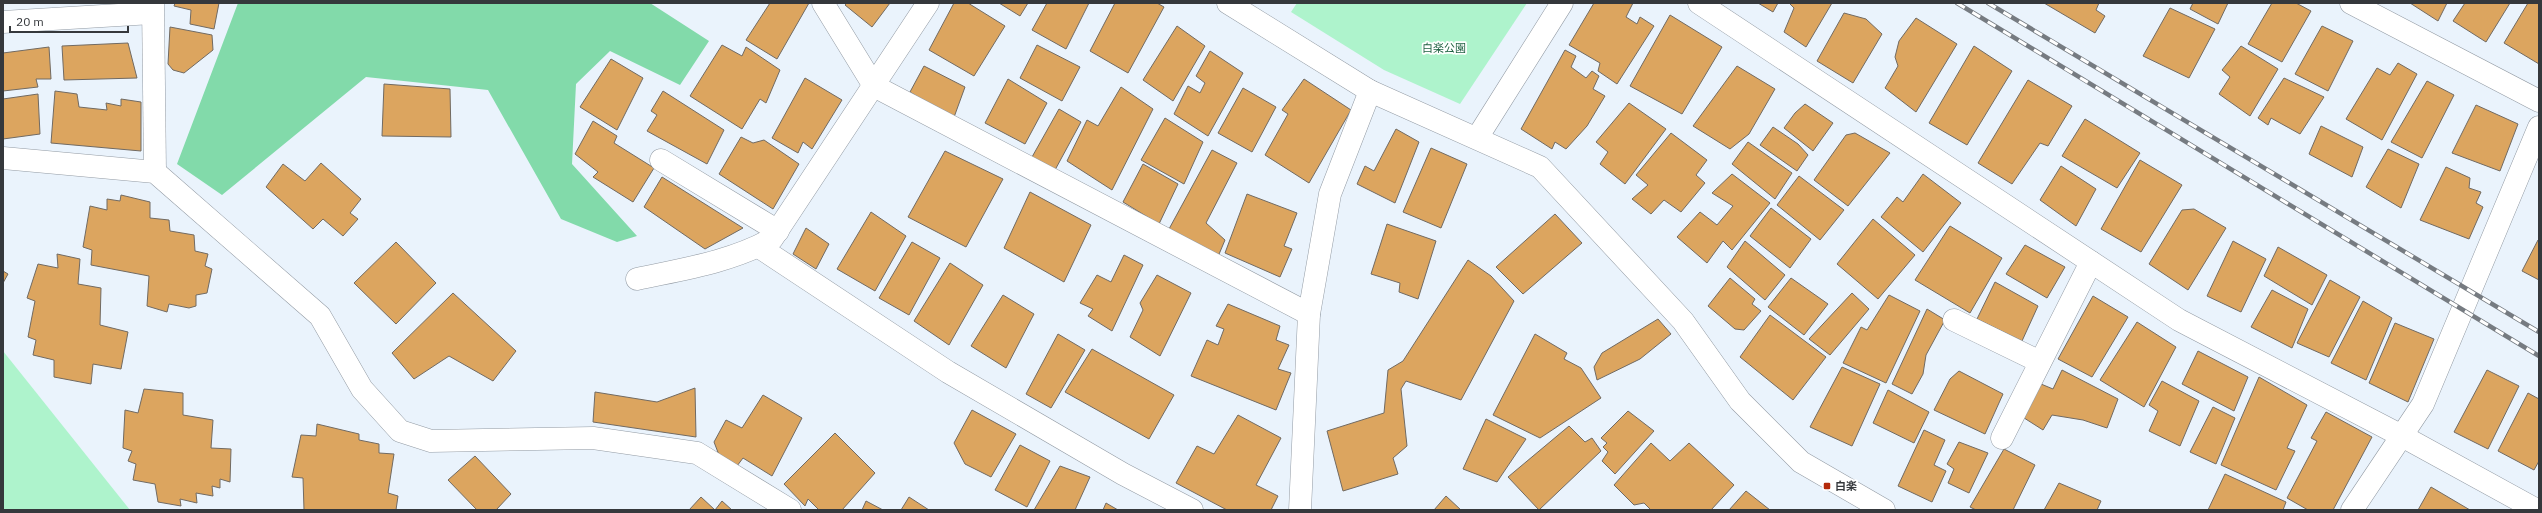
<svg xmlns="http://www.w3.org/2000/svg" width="2542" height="513" viewBox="0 0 2542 513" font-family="'IBM Plex Sans','Noto Sans JP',sans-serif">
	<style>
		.green { fill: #aef3cc }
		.forest { fill: #82daaa }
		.building { fill: #dca55f; stroke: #716a62 }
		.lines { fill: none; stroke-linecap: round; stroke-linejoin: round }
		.minor-casing { stroke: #939ba4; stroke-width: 23 }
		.minor { stroke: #fff; stroke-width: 22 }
		.rail-casing { stroke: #767b81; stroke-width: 4.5 }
		.rail { stroke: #fff; stroke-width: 3; stroke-dasharray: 9; stroke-linecap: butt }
		.poi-dot { fill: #b4290a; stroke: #fff; stroke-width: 1.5 }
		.labels { text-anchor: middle; stroke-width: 3.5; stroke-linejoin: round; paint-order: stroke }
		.park-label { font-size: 11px; fill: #1e5f40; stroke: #fff }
		.poi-label { font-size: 11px; font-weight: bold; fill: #35383c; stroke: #fff; text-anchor: start }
	</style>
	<rect width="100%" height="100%" fill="#eaf3fc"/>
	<g class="green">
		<path d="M1297,3H1527L1460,104L1384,70L1291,12Z"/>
		<path d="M3,351L130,510H3Z"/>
	</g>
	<path class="forest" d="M238,3H650L709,41L680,85L610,51L576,84L572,164L637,236L617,242L561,219L488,90L366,77L222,195L177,164Z"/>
	<g class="building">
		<path d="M175,3H219L214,29L190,24L191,10L174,6Z"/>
		<path d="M770,3H809L777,59L746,40Z"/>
		<path d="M847,3H890L872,27L845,5Z"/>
		<path d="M954,3H968L1005,26L974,76L929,50Z"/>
		<path d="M999,3H1028L1020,16Z"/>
		<path d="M1047,3H1089L1066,49L1032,30Z"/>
		<path d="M1115,3H1157L1164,7L1128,73L1090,51Z"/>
		<path d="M1594,3H1633L1626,17L1637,24L1640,17L1654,26L1617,84L1598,71L1600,63L1569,45Z"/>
		<path d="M1758,3H1778L1773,12Z"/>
		<path d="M1789,3H1832L1806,47L1784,32L1794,8Z"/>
		<path d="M2044,3H2099L2096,10L2105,16L2095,33Z"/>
		<path d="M2193,3H2228L2218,24L2190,9Z"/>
		<path d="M2272,3H2296L2311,11L2282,62L2248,44Z"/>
		<path d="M2410,3H2447L2438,21Z"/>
		<path d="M2465,3H2510L2486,42L2453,21Z"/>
		<path d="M2528,3H2539V64L2504,43Z"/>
		<path d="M2170,8L2215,29L2189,78L2143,56Z"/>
		<path d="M1844,13L1866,19L1882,34L1853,83L1817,61Z"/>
		<path d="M1670,15L1722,47L1682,114L1630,86Z"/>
		<path d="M1916,18L1957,44L1916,112L1885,88L1898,66L1895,57L1899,41Z"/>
		<path d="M1177,26L1205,46L1173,101L1143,80Z"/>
		<path d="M2322,26L2353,41L2328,91L2295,74Z"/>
		<path d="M170,27L212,35L213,50L184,73L173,70L168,64Z"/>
		<path d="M128,43L137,78L64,80L62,46Z"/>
		<path d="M722,45L742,56L746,47L780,70L766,103L760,99L742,129L690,96Z"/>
		<path d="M1037,45L1080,67L1062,101L1020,78Z"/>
		<path d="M1974,46L2012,71L1967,145L1929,123Z"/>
		<path d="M2241,46L2278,69L2250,116L2219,94L2230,77L2222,70Z"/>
		<path d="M49,47L51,79H36L38,87L3,91V53Z"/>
		<path d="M1565,50L1576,56L1571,67L1586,78L1592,71L1599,76L1593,89L1605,96L1587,126L1566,149L1555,142L1552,149L1521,129Z"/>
		<path d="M1210,51L1243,73L1208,136L1174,114L1188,86L1200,93L1205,83L1196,76Z"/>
		<path d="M611,59L643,78L617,130L580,107Z"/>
		<path d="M2398,63L2417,74L2382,140L2346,119L2377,68L2390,75Z"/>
		<path d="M924,66L965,87L953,120L910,92Z"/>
		<path d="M1737,66L1775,89L1749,134L1730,149L1693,126Z"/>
		<path d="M805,78L842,100L812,149L803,142L798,153L772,138Z"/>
		<path d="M2284,78L2324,97L2300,134L2271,118L2268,125L2258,118Z"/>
		<path d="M1008,79L1047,103L1025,144L985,123Z"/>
		<path d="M1304,79L1351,110L1309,183L1265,155L1288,114L1282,110Z"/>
		<path d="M2028,80L2072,106L2048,146L2040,143L2012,184L1978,163Z"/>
		<path d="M2427,81L2454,95L2422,158L2391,142Z"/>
		<path d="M384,84L450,89L451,137L382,136Z"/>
		<path d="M1121,87L1153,109L1112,190L1067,161L1087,120L1098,126Z"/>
		<path d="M1243,88L1276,107L1252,152L1218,133Z"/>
		<path d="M55,91L77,94L79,107L107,110L106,103L121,106V99L141,102V151L51,143Z"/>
		<path d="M663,91L724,130L707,164L647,131L657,115L651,111Z"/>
		<path d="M38,94L40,134L3,139V99Z"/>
		<path d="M1629,103L1666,129L1625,184L1600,164L1608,152L1596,142Z"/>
		<path d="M1805,104L1833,123L1813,151L1784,128L1795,113Z"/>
		<path d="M2476,105L2518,124L2500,171L2452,153Z"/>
		<path d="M1059,109L1081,122L1055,170L1032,157Z"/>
		<path d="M1165,118L1203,142L1184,184L1141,160Z"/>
		<path d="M2085,119L2140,153L2117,188L2062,156Z"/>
		<path d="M593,121L617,136L614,143L654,168L633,202L593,177L598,172L575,154Z"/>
		<path d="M2321,126L2363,147L2352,177L2309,154Z"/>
		<path d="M1773,127L1798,144L1808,155L1797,171L1760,145Z"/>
		<path d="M1396,129L1419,142L1395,203L1357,184L1365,166L1374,171Z"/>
		<path d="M1671,133L1707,160L1696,175L1705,183L1681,212L1664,200L1651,214L1632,199L1648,185L1636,175Z"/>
		<path d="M1855,133L1890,153L1848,206L1814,180L1846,135Z"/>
		<path d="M741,137L753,143L764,140L799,164L773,209L719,174Z"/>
		<path d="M1748,142L1792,173L1775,199L1732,164Z"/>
		<path d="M1431,148L1467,164L1441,228L1403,212Z"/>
		<path d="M2388,149L2419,164L2401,208L2366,187Z"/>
		<path d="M1212,150L1237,163L1206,223L1225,240L1217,259L1169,229Z"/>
		<path d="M945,151L1003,179L966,247L908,217Z"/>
		<path d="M2140,160L2182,185L2141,252L2101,229Z"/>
		<path d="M321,163L361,199L350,213L358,219L343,236L323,219L313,229L266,187L283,164L305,181Z"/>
		<path d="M1143,164L1178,184L1159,224L1123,202Z"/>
		<path d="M2061,166L2096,189L2076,226L2040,200Z"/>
		<path d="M2446,167L2470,178L2469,188L2481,192L2476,203L2483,207L2469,239L2420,220Z"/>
		<path d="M1732,174L1770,203L1732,250L1723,241L1707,263L1677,237L1700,212L1717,225L1733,206L1712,193Z"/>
		<path d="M1923,174L1961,203L1923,252L1881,217L1897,197L1903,202Z"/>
		<path d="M1799,176L1844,210L1820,240L1777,205Z"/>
		<path d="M662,177L743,228L705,249L644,207Z"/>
		<path d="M1030,192L1091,225L1064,282L1004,248Z"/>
		<path d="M1247,194L1297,213L1284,246L1292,249L1280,277L1225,253Z"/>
		<path d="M121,195L150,202V218L169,220L170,231L194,235L195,251L208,254L205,266L212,269L207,293L196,295V306L189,308L169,304L167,312L147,306L149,276L91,265L92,250L83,247L90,206L107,210V199L120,201Z"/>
		<path d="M1771,208L1811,239L1790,268L1750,236Z"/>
		<path d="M2194,209L2226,228L2188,290L2149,264L2182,210Z"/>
		<path d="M871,212L906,236L875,291L837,269Z"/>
		<path d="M1555,214L1582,243L1523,294L1496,267Z"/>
		<path d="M1873,219L1915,255L1878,299L1837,264Z"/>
		<path d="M1387,224L1436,241L1418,299L1399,292L1400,283L1371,274Z"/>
		<path d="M1950,226L2002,258L1970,313L1915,280Z"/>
		<path d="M806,228L829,244L816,269L793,254Z"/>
		<path d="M2538,240L2539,241V280L2522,271Z"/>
		<path d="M1745,241L1785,275L1765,300L1727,267Z"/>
		<path d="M2233,241L2266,259L2241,312L2207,296Z"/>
		<path d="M396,242L436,283L396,324L354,283Z"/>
		<path d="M912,242L940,258L909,315L879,298Z"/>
		<path d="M2025,245L2065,267L2047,298L2006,274Z"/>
		<path d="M2278,247L2327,275L2312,305L2264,276Z"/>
		<path d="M57,254L80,259L78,284L101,288L100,325L128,332L121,369L93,364L91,384L54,377V360L33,355L36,340L28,337L35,301L27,298L38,264L58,268Z"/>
		<path d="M1124,255L1143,265L1112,331L1088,316L1093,309L1080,303L1097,275L1111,282Z"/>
		<path d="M1468,260L1491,276L1514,301L1461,400L1406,381L1401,389L1407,446L1393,458L1398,474L1343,491L1327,431L1384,413L1388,370L1403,361Z"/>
		<path d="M950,263L983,285L949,345L914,321Z"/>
		<path d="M3,271L8,274L3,283Z"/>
		<path d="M1157,275L1191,293L1160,356L1130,337L1143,310L1140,303Z"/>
		<path d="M1730,278L1755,299L1752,304L1761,311L1744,330L1735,329L1708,306Z"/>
		<path d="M1791,278L1828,304L1804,335L1768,307Z"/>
		<path d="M2330,280L2360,297L2329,357L2297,343Z"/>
		<path d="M1995,282L2038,306L2022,341L1977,319Z"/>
		<path d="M2272,290L2308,309L2292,348L2251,327Z"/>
		<path d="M453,293L516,351L493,381L449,356L414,379L392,353Z"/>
		<path d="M1852,293L1869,309L1830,355L1809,339Z"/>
		<path d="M1003,295L1034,314L1006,368L971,346Z"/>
		<path d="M1889,295L1920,311L1886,383L1843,363L1861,327L1867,330Z"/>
		<path d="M2093,296L2128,317L2092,377L2058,359Z"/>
		<path d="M2363,301L2392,318L2366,380L2331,363Z"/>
		<path d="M1228,304L1280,326L1276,340L1289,345L1278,369L1291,373L1276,410L1191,376L1207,340L1218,345L1224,329L1216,326Z"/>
		<path d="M1927,309L1945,320L1926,355L1923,374L1912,394L1892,384Z"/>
		<path d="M1770,315L1826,357L1793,400L1740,357Z"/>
		<path d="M1658,319L1671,334L1640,359L1597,380L1594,367L1602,353Z"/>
		<path d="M2137,322L2176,347L2144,407L2100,380Z"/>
		<path d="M2395,323L2434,339L2408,402L2369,383Z"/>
		<path d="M1058,334L1085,350L1051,408L1026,394Z"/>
		<path d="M1535,334L1567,353L1564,359L1581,368L1601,398L1540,438L1493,415Z"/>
		<path d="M1092,349L1174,395L1149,439L1065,392Z"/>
		<path d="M2198,351L2248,377L2234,411L2182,384Z"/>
		<path d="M1842,367L1880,384L1852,446L1810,427Z"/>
		<path d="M2062,370L2118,399L2107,428L2083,420L2052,415L2043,430L2021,416L2041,384L2053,389Z"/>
		<path d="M2487,370L2519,386L2488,449L2454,432Z"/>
		<path d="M1959,371L2003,394L1985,434L1934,410L1950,379Z"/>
		<path d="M2259,377L2307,405L2287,448L2295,451L2276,490L2221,465Z"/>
		<path d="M2162,381L2199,401L2180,446L2149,431L2158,411L2149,405Z"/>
		<path d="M695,388L696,437L593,422L595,392L657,402Z"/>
		<path d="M144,389L183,393V415L213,420L211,448L231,449L230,482L220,479V488L212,486L213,496L196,493L197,503L180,499L181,506L158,502L155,484L133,480L136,464L128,461L132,451L123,448L125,410L138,413Z"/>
		<path d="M1888,390L1929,412L1914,443L1873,423Z"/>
		<path d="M2528,393L2539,399V461L2534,470L2498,451Z"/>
		<path d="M763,395L802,418L772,476L743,458L737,466L719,455L714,442L726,420L742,428Z"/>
		<path d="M2213,407L2235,418L2216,464L2190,452Z"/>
		<path d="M972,410L1016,434L991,477L965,464L954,443Z"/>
		<path d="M1628,411L1654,431L1615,474L1602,461L1608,452L1603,447L1607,443L1601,438Z"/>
		<path d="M2326,412L2372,437L2333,510H2308L2287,498L2317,441L2311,438Z"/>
		<path d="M1238,415L1281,438L1256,485L1278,496L1271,510H1227L1176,483L1197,446L1214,454Z"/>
		<path d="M1486,419L1526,439L1497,482L1463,469Z"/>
		<path d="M317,424L359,434V440L379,444V453L394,454L388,493L398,496L396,510H304L303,478L292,477L301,435L316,436Z"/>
		<path d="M1569,426L1585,442L1592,438L1601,451L1539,510L1508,477Z"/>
		<path d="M1924,430L1945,440L1934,465L1946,471L1932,502L1898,486Z"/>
		<path d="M835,433L875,473L842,510H819L808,499L805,506L784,484Z"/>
		<path d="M1959,442L1988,453L1969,493L1948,483L1954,469L1947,464Z"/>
		<path d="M1651,443L1670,461L1689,443L1734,485L1711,510H1651L1644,503L1634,505L1614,485Z"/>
		<path d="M1020,445L1050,461L1027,507L995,490Z"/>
		<path d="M2004,449L2035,465L2013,510H1976L1970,507Z"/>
		<path d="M475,456L511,494L496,510H477L448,480Z"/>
		<path d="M1060,466L1090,477L1075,510H1034Z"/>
		<path d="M2225,474L2286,502L2283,510H2208Z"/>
		<path d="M2059,483L2101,501L2097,510H2044Z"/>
		<path d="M2431,487L2470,510H2418Z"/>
		<path d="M1746,491L1770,510H1729Z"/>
		<path d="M1446,496L1461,510H1434Z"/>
		<path d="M701,497L715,510L722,501L732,510H689Z"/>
		<path d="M909,497L929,510H901Z"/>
		<path d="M866,501L883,510H862Z"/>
		<path d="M1106,503L1118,510H1103Z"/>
	</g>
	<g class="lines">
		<g class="minor-casing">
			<g id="minor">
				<path d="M153,3L155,172"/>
				<path d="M823,3L874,86L1309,314"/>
				<path d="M1228,3L1370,91L1540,167L1683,321L1740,401L1801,462L1884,510"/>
				<path d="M1699,3L2179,320L2402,436L2537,510"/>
				<path d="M2351,3L2539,101"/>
				<path d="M3,22L152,13"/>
				<path d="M1477,138L1562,3"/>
				<path d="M3,158L155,172L320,316L362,389L400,431L431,441L593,438L697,453L790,510"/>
				<path d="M661,160L778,231"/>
				<path d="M759,247L948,372L1123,474L1192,510"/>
				<path d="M637,279C683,269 731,262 772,239L928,3"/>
				<path d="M1954,320L2040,362"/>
				<path d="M2002,438L2091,262"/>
				<path d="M1300,510L1309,314L1330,194L1370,91"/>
				<path d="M2352,510L2423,404L2539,127"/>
			</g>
		</g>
		<use href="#minor" class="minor"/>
		<g class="rail-casing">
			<g id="rail">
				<path d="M1957,3L2539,356"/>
				<path d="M1988,3L2539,332"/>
			</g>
		</g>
		<use href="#rail" class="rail"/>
	</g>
	<rect class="poi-dot" x="1823" y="482" width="8" height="8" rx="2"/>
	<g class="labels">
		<g class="park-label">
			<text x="1444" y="52">白楽公園</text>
		</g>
		<g class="poi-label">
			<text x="1835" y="490">白楽</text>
		</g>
	</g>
	<rect width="2542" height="513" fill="none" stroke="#35383c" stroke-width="8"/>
	<path d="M10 26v6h118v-6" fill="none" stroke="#35383c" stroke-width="2"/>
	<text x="16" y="26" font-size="12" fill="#35383c" stroke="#ffffff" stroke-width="3" paint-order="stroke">20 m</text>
</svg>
